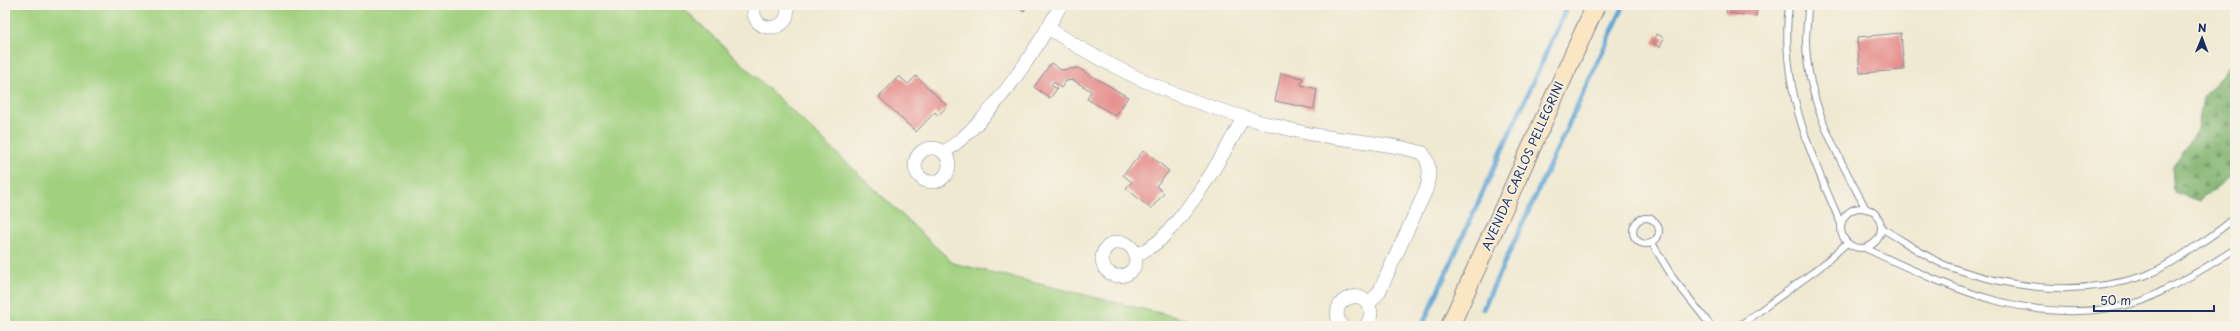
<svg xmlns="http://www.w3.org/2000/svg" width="2240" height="331" viewBox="0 0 2240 331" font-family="'Playpen Sans',sans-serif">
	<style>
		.green { fill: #a1d07f; stroke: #5e806e }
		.forest { fill: url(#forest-firs); stroke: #4e7066 }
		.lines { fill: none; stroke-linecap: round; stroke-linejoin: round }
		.stream { stroke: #62a7d7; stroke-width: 5 }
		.building { fill: #e58b8a }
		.lane-casing { stroke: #868c98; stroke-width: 8 }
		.street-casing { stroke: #868c98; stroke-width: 14 }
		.secondary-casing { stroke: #868c98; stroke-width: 20 }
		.lane { stroke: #fff; stroke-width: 6 }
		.street { stroke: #fff; stroke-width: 13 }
		.secondary { stroke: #fbe6c4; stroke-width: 18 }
		.labels { text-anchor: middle; stroke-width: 3; stroke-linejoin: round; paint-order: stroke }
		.street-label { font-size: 12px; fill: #1b2f5e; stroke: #f7f3e8 }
	</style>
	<defs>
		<pattern id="forest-firs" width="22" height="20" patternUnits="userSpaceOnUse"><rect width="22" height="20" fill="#80b26e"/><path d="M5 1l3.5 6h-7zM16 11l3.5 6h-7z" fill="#68915e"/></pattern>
	</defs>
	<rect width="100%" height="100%" fill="#f7f3e8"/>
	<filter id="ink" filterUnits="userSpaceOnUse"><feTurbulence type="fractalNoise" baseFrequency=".025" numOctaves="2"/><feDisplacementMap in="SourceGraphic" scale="8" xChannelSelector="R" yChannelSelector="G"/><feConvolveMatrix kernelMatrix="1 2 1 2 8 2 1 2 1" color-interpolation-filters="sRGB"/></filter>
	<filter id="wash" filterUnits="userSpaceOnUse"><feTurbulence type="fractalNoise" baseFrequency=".012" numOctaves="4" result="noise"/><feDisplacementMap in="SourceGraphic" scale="16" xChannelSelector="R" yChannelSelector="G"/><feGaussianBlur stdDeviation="0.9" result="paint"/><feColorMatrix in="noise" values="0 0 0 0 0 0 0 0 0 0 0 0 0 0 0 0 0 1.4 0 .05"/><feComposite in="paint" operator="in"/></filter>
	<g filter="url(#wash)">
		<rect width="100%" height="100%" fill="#f0e9d1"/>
		<path class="green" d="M5,5H680L953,263L1213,326H5Z"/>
		<path class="forest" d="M2235,63V173L2199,201L2174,192L2172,169L2198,128L2203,97L2227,67Z"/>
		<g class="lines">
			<g class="stream">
				<path d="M1483,309L1624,5"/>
				<path d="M1422,326L1568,5"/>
			</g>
		</g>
		<g id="blocks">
			<g class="building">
				<path d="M1012,5H1027L1024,11Z"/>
				<path d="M1727,5H1757L1756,16L1726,13Z"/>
				<path d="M1901,33L1904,70L1860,73L1857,37Z"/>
				<path d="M1657,34L1664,38L1660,47L1653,43Z"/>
				<path d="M1051,63L1061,70L1078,68L1128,97L1116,116L1087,99L1091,91L1073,80L1066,81L1061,88L1053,82L1051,85L1057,89L1050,98L1034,87Z"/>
				<path d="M1281,73L1303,78L1301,85L1317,89L1314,109L1275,101Z"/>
				<path d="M899,76L908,84L916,76L947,106L938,116L935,112L916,132L879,97Z"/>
				<path d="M1144,150L1169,171L1156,186L1164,193L1151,209L1126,188L1132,182L1123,175Z"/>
			</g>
		</g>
	</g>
	<g filter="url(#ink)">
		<use href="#blocks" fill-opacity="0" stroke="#868c98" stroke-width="1"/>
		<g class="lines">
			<g class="lane-casing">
				<g id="lane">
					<path d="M1789,5C1779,85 1810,153 1841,224"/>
					<path d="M1808,5C1808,17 1806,30 1806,42C1807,103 1838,156 1866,209"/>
					<circle cx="1861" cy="228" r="20"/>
					<circle cx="1646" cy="231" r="13"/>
					<path d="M1881,228C1901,239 1927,258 1947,266C2012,289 2077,297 2144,276C2161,270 2181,256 2196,246C2210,237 2224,228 2235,217"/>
					<path d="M1652,243L1673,278L1711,326"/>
					<path d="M1865,248C1954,290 2042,331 2142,301C2149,298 2157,294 2164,290C2189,278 2212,264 2235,249"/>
					<path d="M1739,326L1819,268L1847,243"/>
				</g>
			</g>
			<g class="street-casing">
				<g id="street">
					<path d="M755,5C746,35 796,34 786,5"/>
					<path d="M1048,28C1127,80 1209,111 1301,132C1341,141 1384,141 1423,153C1431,166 1430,176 1426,190L1379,292L1368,305"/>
					<circle cx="932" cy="165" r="17"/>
					<path d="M944,153C952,146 962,139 970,131C1005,97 1037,48 1061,5"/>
					<circle cx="1119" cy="259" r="17"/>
					<path d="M1136,256C1144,250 1154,246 1161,239C1195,204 1221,160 1243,118"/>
					<path d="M1342,326C1324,302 1362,284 1370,308C1372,315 1370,321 1365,326"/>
				</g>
			</g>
			<g class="secondary-casing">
				<path id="secondary" d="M1450,326L1596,5"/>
			</g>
			<use href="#lane" class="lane"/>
			<use href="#street" class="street"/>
			<use href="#secondary" class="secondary"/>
		</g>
	</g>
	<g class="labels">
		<g class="street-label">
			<text transform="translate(1523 166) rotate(-66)" y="4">AVENIDA CARLOS PELLEGRINI</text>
		</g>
	</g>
	<rect width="2240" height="331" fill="none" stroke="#f7f3e8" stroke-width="20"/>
	<g transform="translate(2202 38) rotate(1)" stroke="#f7f3e8" stroke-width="3" paint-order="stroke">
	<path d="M0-3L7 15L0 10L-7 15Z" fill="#1b2f5e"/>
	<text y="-6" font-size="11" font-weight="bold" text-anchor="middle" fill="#1b2f5e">N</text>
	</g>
	<path d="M2094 305v6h120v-6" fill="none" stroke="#1b2f5e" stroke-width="2"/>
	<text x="2100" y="305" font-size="12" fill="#1b2f5e" stroke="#f7f3e8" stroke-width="3" paint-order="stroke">50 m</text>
</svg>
